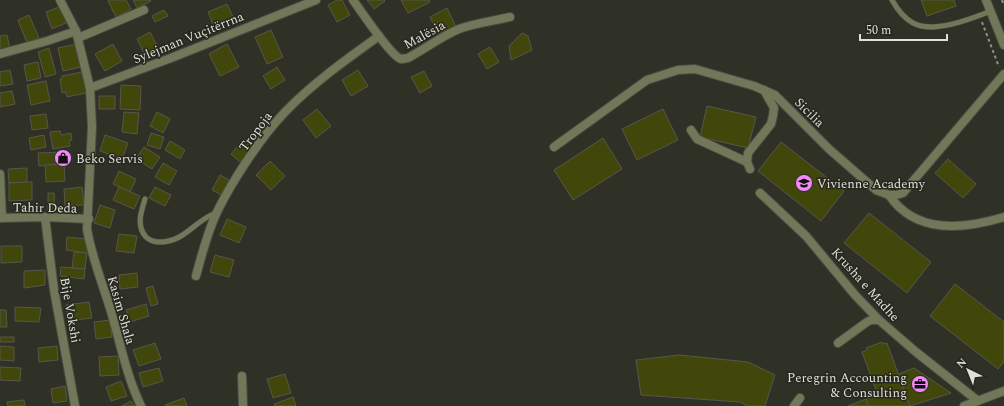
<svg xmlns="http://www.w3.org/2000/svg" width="1004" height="406" viewBox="0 0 1004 406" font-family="Spectral,serif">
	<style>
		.building { fill: #41470a; stroke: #55574c }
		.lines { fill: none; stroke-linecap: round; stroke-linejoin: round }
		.lane-casing { stroke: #4b4d43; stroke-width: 6 }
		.street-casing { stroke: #4b4d43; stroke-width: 10 }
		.path { stroke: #909189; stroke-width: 2; stroke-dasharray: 3 3; stroke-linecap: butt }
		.lane { stroke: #737759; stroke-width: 5 }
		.street { stroke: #737759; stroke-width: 8 }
		.labels { text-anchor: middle; stroke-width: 3; stroke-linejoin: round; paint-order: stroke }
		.street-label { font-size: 13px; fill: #dfe0d9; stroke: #26271d }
		.poi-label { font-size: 13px; fill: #dfe0d9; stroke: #26271d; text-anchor: start }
	</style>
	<rect width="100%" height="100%" fill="#2f3127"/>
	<g class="building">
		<path d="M110,0H126L131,9L116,17L108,1Z"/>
		<path d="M133,0H150L151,1L137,8Z"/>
		<path d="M337,0H342L350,15L337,22L328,5Z"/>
		<path d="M367,0H384L385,1L374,9Z"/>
		<path d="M401,0H429L430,2L408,13Z"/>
		<path d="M921,0H954L956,6L927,16Z"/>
		<path d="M227,4L234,19L214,27L208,12Z"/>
		<path d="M62,6L68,22L52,29L46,12Z"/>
		<path d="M447,8L456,27L439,36L430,17Z"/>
		<path d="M164,10L168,16L155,22L152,16Z"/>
		<path d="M29,15L39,38L27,43L18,20Z"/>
		<path d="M271,30L283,57L267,64L255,37Z"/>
		<path d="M150,32L160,52L147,59L137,39Z"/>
		<path d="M522,33L528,36L532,50L511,60L509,46Z"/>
		<path d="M7,35L10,49L0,50V36Z"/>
		<path d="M76,44L81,67L63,71L58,48Z"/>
		<path d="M113,44L122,61L105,71L95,54Z"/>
		<path d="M227,44L239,67L220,76L209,54Z"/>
		<path d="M490,47L499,62L487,69L478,54Z"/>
		<path d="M49,48L56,74L45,77L38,52Z"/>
		<path d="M38,62L41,78L27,81L24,65Z"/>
		<path d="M277,67L285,80L271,89L263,76Z"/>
		<path d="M10,70L13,84L0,86V72Z"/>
		<path d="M358,70L368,86L351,96L342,80Z"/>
		<path d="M424,71L432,86L420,93L411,77Z"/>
		<path d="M82,72L86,93L67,97L66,92L62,93L60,79H62V76Z"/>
		<path d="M46,81L50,101L31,105L27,85Z"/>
		<path d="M121,85L141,86L140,110L120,109Z"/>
		<path d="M12,91L15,104L0,107V93Z"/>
		<rect x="99" y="96" width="16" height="13"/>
		<path d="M707,106L756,117L748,148L700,137Z"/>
		<path d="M317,109L331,126L316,138L303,120Z"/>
		<path d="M663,109L678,140L637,160L622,129Z"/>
		<path d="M124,112L139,113L137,134L122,132Z"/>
		<path d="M157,112L170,119L163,133L150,126Z"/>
		<path d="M46,114L48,128L32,130L30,116Z"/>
		<path d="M60,131L61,135L71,133L72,140L69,141L70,146L53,149L50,132Z"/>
		<path d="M151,133L164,137L160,149L147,145Z"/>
		<path d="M44,135L46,147L31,150L29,138Z"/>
		<path d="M105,135L128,143L122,159L100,151Z"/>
		<path d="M603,138L622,169L573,200L554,170Z"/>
		<path d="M244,139L253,147L240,162L231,154Z"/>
		<path d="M170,141L185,150L180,159L165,150Z"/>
		<path d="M781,142L844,191L821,221L758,171Z"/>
		<path d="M144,147L160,157L152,169L136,159Z"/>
		<path d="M63,152L64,164L39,166L38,153Z"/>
		<path d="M948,159L976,184L963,198L935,173Z"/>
		<path d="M270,161L285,176L271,190L256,175Z"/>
		<path d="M163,163L177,171L169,185L155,177Z"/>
		<path d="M64,164L65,181L46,182L45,165Z"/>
		<path d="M27,168V182L9,183L8,169Z"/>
		<path d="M119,171L136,179L130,192L113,184Z"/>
		<path d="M220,175L229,180L221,195L212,190Z"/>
		<path d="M27,182H32V200L9,201V183Z"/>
		<path d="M82,187L84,205L65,206L64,189Z"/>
		<path d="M119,187L140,196L134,209L113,200Z"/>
		<path d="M155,187L171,195L165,206L149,198Z"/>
		<path d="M48,193H54L55,211H48Z"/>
		<path d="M100,205L115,210L110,228L94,223Z"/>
		<path d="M869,213L931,262L907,293L844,243Z"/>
		<path d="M227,219L246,227L239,243L220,235Z"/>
		<path d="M119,234L137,236L134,253L116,251Z"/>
		<path d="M67,237L89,239L87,253L66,250Z"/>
		<path d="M1,246H22V262L1,263Z"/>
		<path d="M74,252L87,253L85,269L72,268Z"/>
		<path d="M215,255L234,260L229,277L210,272Z"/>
		<path d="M61,267L85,269L84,279L60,276Z"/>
		<path d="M45,270V285L24,288V271Z"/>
		<path d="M137,273L138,287L120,289L119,275Z"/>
		<path d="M955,284L1004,322V362L998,369L930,316Z"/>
		<path d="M153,286L158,304L151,306L146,288Z"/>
		<path d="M89,302L92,318L68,321L66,305Z"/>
		<path d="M146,304L149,316L130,322L126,310Z"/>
		<path d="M15,307L41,308L39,322L15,321Z"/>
		<path d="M0,310H6L7,327H0Z"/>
		<path d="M110,320L112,337L96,339L94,322Z"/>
		<rect x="0" y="337" width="14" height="5"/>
		<path d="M882,342L883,344L887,343L910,406H868L866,399L878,395L862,352L867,350L866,348Z"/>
		<path d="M155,343L161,359L139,366L133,350Z"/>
		<path d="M0,346L14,347V361L0,360Z"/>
		<path d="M57,346L58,360L39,362L38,348Z"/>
		<path d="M679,355L748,362L775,375L765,406H748L740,402L641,395L636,360Z"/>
		<path d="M118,356L119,375L100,376L99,357Z"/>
		<path d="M0,367L21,368L20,381L0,380Z"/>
		<path d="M159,368L163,381L143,387L139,373Z"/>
		<path d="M914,368L951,393L910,406L899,374Z"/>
		<path d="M285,374L291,393L273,398L267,379Z"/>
		<path d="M121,381L127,396L111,401L106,387Z"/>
		<path d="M65,386L67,401L53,403L51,389Z"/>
		<path d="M293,397L296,406H275L274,404Z"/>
		<path d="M184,398L187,406H166L165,405Z"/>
		<path d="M866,399L868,406H848Z"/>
		<path d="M24,400L25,406H8L7,402Z"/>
		<path d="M131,401L135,406H122Z"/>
	</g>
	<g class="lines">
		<g class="lane-casing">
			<g id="lane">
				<path d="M892,0C897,9 904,18 913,23C933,34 971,19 991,11"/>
				<path d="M145,199C141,212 136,226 146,237C150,241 154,242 160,242C185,242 195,220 216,213"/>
			</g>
		</g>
		<g class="street-casing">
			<g id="street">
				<path d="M60,0L76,31L90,88L92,127L87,229C92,259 104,287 112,315C121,346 127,377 141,406"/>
				<path d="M353,0C361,11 391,56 401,59C403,59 406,58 408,58C425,49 440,37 459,29C475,23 493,21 510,17"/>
				<path d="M986,0L1004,45"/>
				<path d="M78,38L144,10"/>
				<path d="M0,54L47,41L76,31"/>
				<path d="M90,88L171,58L316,0"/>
				<path d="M691,130L697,139L747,162"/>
				<path d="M554,147L647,80L678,70L695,69L754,86L775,95L829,149L876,190L889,195H896L903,193L908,187L1004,74"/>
				<path d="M750,169L747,162L748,153L771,124L773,116L774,108L764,90"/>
				<path d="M0,174L2,218"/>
				<path d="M760,193L806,236L855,295L879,320L916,352L978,401"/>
				<path d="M889,195C916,235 964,229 1004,217"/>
				<path d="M45,217L54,290L75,406"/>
				<path d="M0,218L45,217L89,219"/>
				<path d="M196,276C202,254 207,233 217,212C232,181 261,137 285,112C313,83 347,59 379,36"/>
				<path d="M838,343L867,322L871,320H879"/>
				<path d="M242,376L243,406"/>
				<path d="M794,406L800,398"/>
				<path d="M964,406L1004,391"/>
			</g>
		</g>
		<g class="path">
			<path d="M1002,0L1004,6"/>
			<path d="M982,22L999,67"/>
		</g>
		<use href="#lane" class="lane"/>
		<use href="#street" class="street"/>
	</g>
	<defs>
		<g id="shop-disc" transform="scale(0.9)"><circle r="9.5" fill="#f08bf6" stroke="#26271d"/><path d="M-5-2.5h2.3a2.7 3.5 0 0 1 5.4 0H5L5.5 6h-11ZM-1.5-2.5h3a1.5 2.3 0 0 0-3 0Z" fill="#111"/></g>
		<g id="school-disc" transform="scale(0.9)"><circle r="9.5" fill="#f08bf6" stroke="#26271d"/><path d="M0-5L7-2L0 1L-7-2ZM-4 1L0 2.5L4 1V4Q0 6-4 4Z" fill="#111"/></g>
		<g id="office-disc" transform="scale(0.9)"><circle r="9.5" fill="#f08bf6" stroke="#26271d"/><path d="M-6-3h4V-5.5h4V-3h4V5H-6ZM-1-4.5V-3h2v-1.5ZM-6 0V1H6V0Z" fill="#111"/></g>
	</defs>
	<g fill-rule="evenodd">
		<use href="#shop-disc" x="63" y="158"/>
		<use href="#school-disc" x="804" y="183"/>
		<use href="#office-disc" x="920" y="384"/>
	</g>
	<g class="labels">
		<g class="street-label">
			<text transform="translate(424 34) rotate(-29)" y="5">Malësia</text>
			<text transform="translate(188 37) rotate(-22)" y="5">Sylejman Vuçitërrna</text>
			<text transform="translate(810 112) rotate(45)" y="5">Sicilia</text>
			<text transform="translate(255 131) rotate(-53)" y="5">Tropoja</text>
			<text transform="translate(45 207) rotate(1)" y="5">Tahir Deda</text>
			<text transform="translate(866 284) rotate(48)" y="5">Krusha e Madhe</text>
			<text transform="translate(71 310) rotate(80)" y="5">Bije Vokshi</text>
			<text transform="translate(122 310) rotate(74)" y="5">Kasim Shala</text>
		</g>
		<g class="poi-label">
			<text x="76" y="163">Beko Servis</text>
			<text x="817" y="188">Vivienne Academy</text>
			<text x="907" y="382" text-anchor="end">Peregrin Accounting<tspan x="907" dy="15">&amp; Consulting</tspan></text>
		</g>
	</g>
	<g transform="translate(968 370) rotate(317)" stroke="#26271d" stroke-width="3" paint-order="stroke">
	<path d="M0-3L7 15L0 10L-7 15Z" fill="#dfe0d9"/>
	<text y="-6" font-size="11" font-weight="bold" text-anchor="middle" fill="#dfe0d9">N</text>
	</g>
	<path d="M860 34v6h87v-6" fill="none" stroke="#dfe0d9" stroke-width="2"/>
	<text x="866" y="34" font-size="12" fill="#dfe0d9" stroke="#26271d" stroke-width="3" paint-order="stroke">50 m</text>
</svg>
